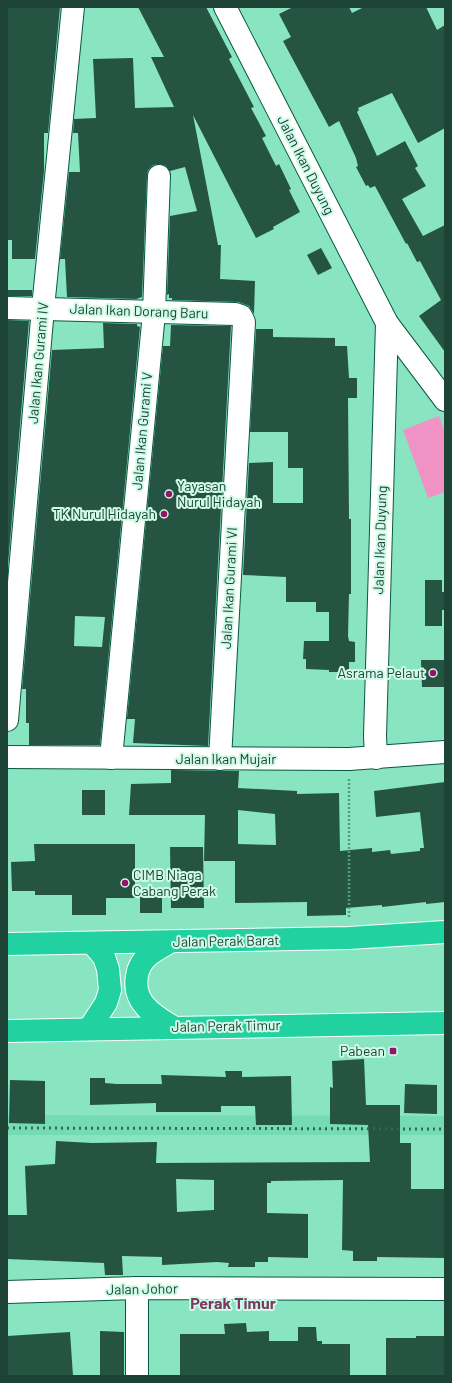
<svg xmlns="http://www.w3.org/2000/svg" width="452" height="1383" viewBox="0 0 452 1383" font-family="Barlow,sans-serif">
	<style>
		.built { fill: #75dbb5 }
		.green { fill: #f092c4 }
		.building { fill: #265443; fill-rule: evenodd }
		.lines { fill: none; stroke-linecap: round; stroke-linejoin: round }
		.minor-casing { stroke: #075942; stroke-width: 24 }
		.highway-casing { stroke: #fff; stroke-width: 24 }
		.path { stroke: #579a81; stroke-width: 2.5; stroke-dasharray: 2 2; stroke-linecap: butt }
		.minor { stroke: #fff; stroke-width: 22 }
		.highway { stroke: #22d1a0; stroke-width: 22 }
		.rail { stroke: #336653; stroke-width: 3; stroke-dasharray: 2 4; stroke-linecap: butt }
		.poi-dot { fill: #971369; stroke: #cffae8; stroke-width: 1.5 }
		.labels { text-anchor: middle; stroke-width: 4; stroke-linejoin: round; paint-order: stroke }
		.street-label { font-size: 14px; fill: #1c4335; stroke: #cffae8 }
		.poi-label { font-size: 14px; fill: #1c4335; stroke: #cffae8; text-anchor: end }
		.quarter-label { font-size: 16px; font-weight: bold; fill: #7b3a5e; stroke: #cffae8 }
	</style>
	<rect width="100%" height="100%" fill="#88e4c1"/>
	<path class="built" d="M7,1115L445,1116V1135H7Z"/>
	<path class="green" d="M439,416L445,433V492L428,498L403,430Z"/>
	<g class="building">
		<path d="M7,7H60L48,133H44V171L35,259H12V240H7Z"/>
		<path d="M138,7H206L232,57L229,59L254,107L251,108L266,136L262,138L276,166L279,164L291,189L289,190L300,212L273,227L274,229L256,238L193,115L218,245H221L220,279L255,281L254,314L249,306L239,302L172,300V298H169V294L167,295L170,216L197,211L185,167L170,171L166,166L160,164L153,165L148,170L147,176L142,297L136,299L67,297L65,259H60L69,172H80L78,133H73L74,119L96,118L93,59L133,58L135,108L174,107L151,57H164Z"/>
		<path d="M293,7H349L352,13L364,7H426L437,30L445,25V128L418,143L392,93L358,108L359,110L357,112L377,156L405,141L418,166L415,168L426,186L402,199L423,236L445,225V352L419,316L441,300L420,261L417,262L407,243L406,244L375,186L370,188L368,185L366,186L356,167L358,166L356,158L339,121L329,127L283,41L291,37L279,14Z"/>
		<path d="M321,248L332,268L318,275L307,255Z"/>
		<rect x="7" y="290" width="25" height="6"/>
		<path d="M7,320L29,321L7,576Z"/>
		<path d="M103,323L137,324V326L140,327L100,745H29V723H26V689H22L52,350L104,348ZM75,616L105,617L102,647L74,646Z"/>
		<path d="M171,325L231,326L208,746L133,743L135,719H127L163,346H170Z"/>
		<path d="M256,329H273V337L335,338V346H347L349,378H357V398H348L349,519H351V594H349L348,636L349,641L355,642V662H349V672H329V670L306,669V659H303L304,641H329V612H316V602H286V577L243,575L249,463L273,462V503H303V468H288V432H250Z"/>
		<path d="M425,580H442V592H445V610H442V626H425Z"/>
		<path d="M421,660H445V687H422Z"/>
		<path d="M171,770L239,771L238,788L297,791V794L339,793L340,851L372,848V852L390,850L391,854L420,851V848H424L420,812L376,817L374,791L445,782V902L426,904V902L382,907V905L346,908V915L307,916V902L235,903V861H204L205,815H129L131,784L171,783ZM238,810L275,814L276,845L238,844Z"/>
		<rect x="82" y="790" width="23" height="25"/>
		<path d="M34,844H135V898H106V915H72V895H35V891H12L11,862L35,861Z"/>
		<path d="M170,847H203L204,908H171Z"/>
		<rect x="140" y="896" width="22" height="17"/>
		<path d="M364,1059L366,1105H400V1143H411V1189H445V1258L377,1257V1261H353V1251L342,1250L343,1180L271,1181V1183H267V1213L308,1214V1258L268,1257V1262H255V1267H228L229,1263L217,1262L162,1265V1257L122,1256L123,1275H105L104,1263L7,1259V1215H27L25,1166L55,1164L56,1141L92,1143L157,1142L156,1163L370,1162L368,1125L330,1124V1087L333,1088L332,1061ZM176,1179L214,1180V1210L177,1212Z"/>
		<path d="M225,1071H242V1077L291,1076L292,1125H256L255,1106H221V1112H156V1103L90,1105V1078H105V1083L116,1084H162L161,1075L226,1077Z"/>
		<path d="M10,1080L45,1081V1124L9,1123Z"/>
		<path d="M405,1084L437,1085V1114L404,1113Z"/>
		<path d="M246,1323L247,1332L269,1331V1341H298V1327H316L317,1341H322V1344H350V1376H180V1334H225L224,1324Z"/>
		<path d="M100,1331L124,1332V1376H100Z"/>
		<path d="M70,1332L73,1376H7V1336Z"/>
		<path d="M416,1336H445V1376H386V1338H416Z"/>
	</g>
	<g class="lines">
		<g class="minor-casing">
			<g id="minor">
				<path d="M225,7L387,323L445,400"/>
				<path d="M7,308L235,314L241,316L244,322L220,759"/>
				<path d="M7,720L43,308L73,7"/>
				<path d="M7,757L349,759L445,752"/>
				<path d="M111,758L154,313L159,176"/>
				<path d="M376,758L375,736L387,323"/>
				<path d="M7,1292L137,1288L445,1289"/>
				<path d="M137,1376V1288"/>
			</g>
		</g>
		<g class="highway-casing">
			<g id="highway">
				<path d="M170,942C163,946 155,950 149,955C143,960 138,968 137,976C132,1002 153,1015 173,1027"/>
				<path d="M7,944L349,938L445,932"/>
				<path d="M89,1029L106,1003L110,990L108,969L104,957L92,943"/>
				<path d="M7,1031L445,1023"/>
			</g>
		</g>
		<path class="path" d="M349,917V778"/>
		<use href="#minor" class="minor"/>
		<use href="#highway" class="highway"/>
		<path class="rail" d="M7,1128L445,1129"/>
	</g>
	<g class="poi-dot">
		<circle cx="169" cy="494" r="4"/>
		<circle cx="164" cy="514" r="4"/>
		<circle cx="433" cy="673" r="4"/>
		<circle cx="125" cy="883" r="4"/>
		<rect x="389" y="1047" width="8" height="8" rx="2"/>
	</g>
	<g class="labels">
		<g class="street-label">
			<text transform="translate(306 165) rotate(63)" y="5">Jalan Ikan Duyung</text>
			<text transform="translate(139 311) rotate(2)" y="5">Jalan Ikan Dorang Baru</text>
			<text transform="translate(38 363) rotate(-85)" y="5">Jalan Ikan Gurami IV</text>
			<text transform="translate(142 431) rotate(-85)" y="5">Jalan Ikan Gurami V</text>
			<text transform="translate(380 540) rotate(-88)" y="5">Jalan Ikan Duyung</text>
			<text transform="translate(229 588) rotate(-87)" y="5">Jalan Ikan Gurami VI</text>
			<text x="226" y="764">Jalan Ikan Mujair</text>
			<text transform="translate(226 941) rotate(-1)" y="5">Jalan Perak Barat</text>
			<text transform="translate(226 1026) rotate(-1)" y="5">Jalan Perak Timur</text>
			<text transform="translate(142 1289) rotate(-1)" y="5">Jalan Johor</text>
		</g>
		<g class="poi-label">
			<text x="177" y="491" text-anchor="start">Yayasan<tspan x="177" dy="16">Nurul Hidayah</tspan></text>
			<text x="156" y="519">TK Nurul Hidayah</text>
			<text x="425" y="678">Asrama Pelaut</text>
			<text x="133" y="880" text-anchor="start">CIMB Niaga<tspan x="133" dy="16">Cabang Perak</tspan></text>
			<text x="385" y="1056">Pabean</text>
		</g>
		<g class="quarter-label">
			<text x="233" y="1309">Perak Timur</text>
		</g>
	</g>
	<rect width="452" height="1383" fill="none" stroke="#1c4335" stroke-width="16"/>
</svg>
